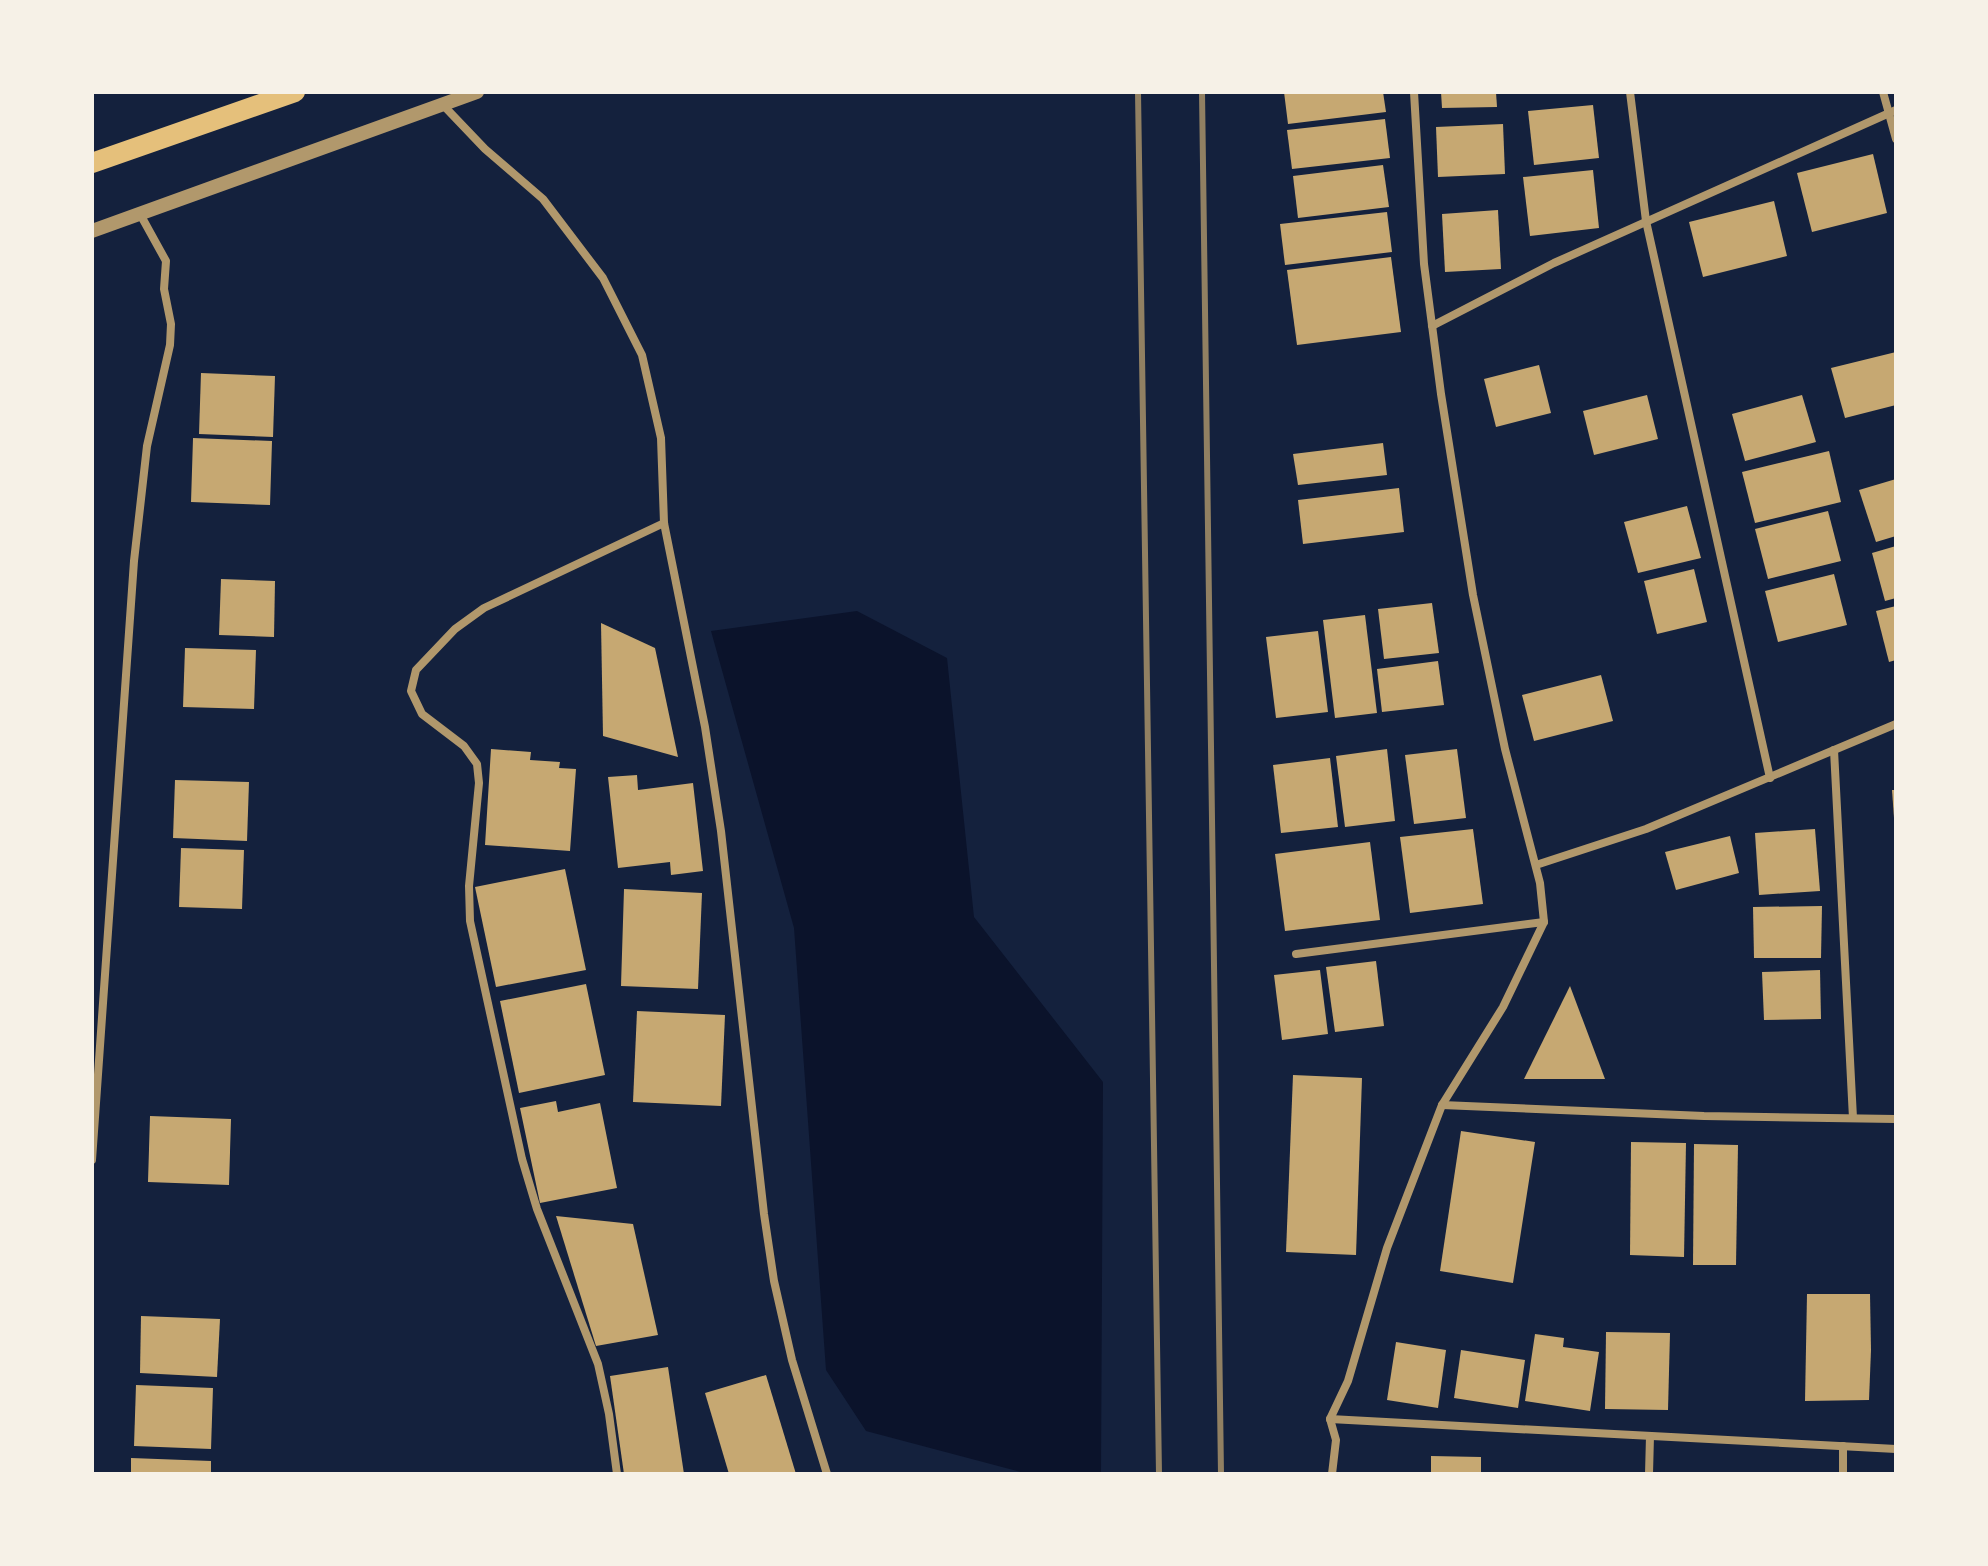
<svg xmlns="http://www.w3.org/2000/svg" width="1988" height="1566" viewBox="0 0 1988 1566" font-family="'Noto Serif',serif">
	<style>
		.water { fill: #0b132b }
		.building { fill: #c6a872 }
		.lines { fill: none; stroke-linecap: round; stroke-linejoin: round }
		.minor { stroke: #b1986c; stroke-width: 8 }
		.tertiary { stroke: #b1986c; stroke-width: 14 }
		.primary { stroke: #e5c07b; stroke-width: 20 }
		.rail { stroke: #918062; stroke-width: 6 }
	</style>
	<rect width="100%" height="100%" fill="#14213d"/>
	<path class="water" d="M857,611L947,658L974,917L1103,1082L1101,1474H1028L866,1431L826,1370L794,928L711,631Z"/>
	<g class="building">
		<path d="M1284,92H1383L1386,112L1288,124Z"/>
		<path d="M1441,92H1496L1497,107L1442,108Z"/>
		<path d="M1593,105L1599,158L1534,165L1528,111Z"/>
		<path d="M1385,119L1390,158L1292,169L1287,130Z"/>
		<path d="M1503,124L1505,174L1438,177L1436,127Z"/>
		<path d="M1873,154L1887,213L1812,232L1797,173Z"/>
		<path d="M1383,165L1389,207L1298,218L1293,176Z"/>
		<path d="M1593,170L1599,228L1530,236L1523,177Z"/>
		<path d="M1774,201L1787,256L1703,277L1689,222Z"/>
		<path d="M1498,210L1501,269L1445,272L1442,214Z"/>
		<path d="M1387,212L1392,252L1285,265L1280,224Z"/>
		<path d="M1391,257L1401,332L1297,345L1287,270Z"/>
		<path d="M1896,352V405L1845,418L1831,368Z"/>
		<path d="M1539,365L1551,413L1496,427L1484,379Z"/>
		<path d="M201,373L275,376L273,437L199,434Z"/>
		<path d="M1647,395L1658,439L1594,455L1583,411Z"/>
		<path d="M1802,395L1816,442L1745,461L1732,414Z"/>
		<path d="M193,438L272,441L270,505L191,502Z"/>
		<path d="M1383,443L1387,475L1298,485L1293,454Z"/>
		<path d="M1829,451L1841,502L1755,523L1742,472Z"/>
		<path d="M1896,479V536L1876,542L1859,490Z"/>
		<path d="M1399,488L1404,532L1303,544L1298,500Z"/>
		<path d="M1687,506L1701,558L1638,573L1624,522Z"/>
		<path d="M1828,511L1841,561L1768,579L1755,529Z"/>
		<path d="M1896,546V598L1885,601L1872,553Z"/>
		<path d="M1694,569L1707,622L1657,634L1644,581Z"/>
		<path d="M1834,574L1847,625L1778,642L1765,591Z"/>
		<path d="M221,579L275,581L274,637L219,635Z"/>
		<path d="M1432,603L1439,653L1384,659L1378,609Z"/>
		<path d="M1896,606V660L1889,662L1876,611Z"/>
		<path d="M1365,615L1377,713L1335,718L1323,620Z"/>
		<path d="M601,623L655,648L678,757L603,736Z"/>
		<path d="M1318,631L1328,712L1276,718L1266,637Z"/>
		<path d="M185,648L256,650L254,709L183,707Z"/>
		<path d="M1438,661L1444,705L1382,712L1377,669Z"/>
		<path d="M1601,675L1613,721L1534,741L1522,695Z"/>
		<path d="M491,749L531,752L530,760L560,762L559,768L576,769L570,851L485,845Z"/>
		<path d="M1387,749L1395,821L1345,827L1336,756Z"/>
		<path d="M1457,749L1466,818L1414,824L1405,755Z"/>
		<path d="M1330,758L1338,827L1281,833L1273,765Z"/>
		<path d="M637,775L638,790L693,783L703,871L671,875L670,862L618,868L608,777Z"/>
		<path d="M175,780L249,782L247,841L173,838Z"/>
		<path d="M1892,790H1896V818H1894Z"/>
		<path d="M1473,829L1483,904L1410,913L1400,837Z"/>
		<path d="M1815,829L1820,891L1759,895L1755,833Z"/>
		<path d="M1730,836L1739,873L1676,890L1665,852Z"/>
		<path d="M1370,842L1380,920L1285,931L1275,854Z"/>
		<path d="M181,848L244,850L242,909L179,907Z"/>
		<path d="M565,869L586,970L496,987L475,887Z"/>
		<path d="M624,889L702,893L698,989L621,986Z"/>
		<path d="M1822,906L1821,958H1754L1753,907Z"/>
		<path d="M1376,961L1384,1026L1335,1032L1326,967Z"/>
		<path d="M1320,970L1328,1034L1282,1040L1274,975Z"/>
		<path d="M1820,970L1821,1019L1764,1020L1762,972Z"/>
		<path d="M586,984L605,1075L519,1093L500,1001Z"/>
		<path d="M1570,986L1605,1079H1524Z"/>
		<path d="M637,1011L725,1015L721,1106L633,1102Z"/>
		<path d="M1293,1075L1362,1078L1356,1255L1286,1252Z"/>
		<path d="M556,1101L558,1112L600,1103L617,1188L540,1203L520,1108Z"/>
		<path d="M150,1116L231,1119L229,1185L148,1182Z"/>
		<path d="M1461,1131L1535,1142L1513,1283L1440,1271Z"/>
		<path d="M1631,1142L1686,1143L1684,1257L1630,1255Z"/>
		<path d="M1694,1144L1738,1145L1736,1265H1693Z"/>
		<path d="M556,1216L633,1224L658,1335L596,1346Z"/>
		<path d="M1807,1294H1870L1871,1350L1869,1400L1805,1401Z"/>
		<path d="M141,1316L220,1319L217,1377L140,1373Z"/>
		<path d="M1606,1332L1670,1333L1668,1410L1605,1409Z"/>
		<path d="M1535,1334L1564,1338L1563,1347L1599,1352L1590,1411L1525,1401Z"/>
		<path d="M1396,1342L1446,1350L1438,1408L1387,1400Z"/>
		<path d="M1461,1350L1525,1360L1518,1408L1454,1398Z"/>
		<path d="M668,1367L684,1474H624L610,1376Z"/>
		<path d="M766,1375L796,1474H729L705,1393Z"/>
		<path d="M136,1385L213,1388L211,1449L134,1446Z"/>
		<path d="M1431,1456L1481,1457V1474H1431Z"/>
		<path d="M131,1458L211,1461V1474H131Z"/>
	</g>
	<g class="lines">
		<g class="minor">
			<path d="M1630,92L1646,221L1770,778"/>
			<path d="M1883,92L1896,139"/>
			<path d="M443,105L485,149L543,199L603,278L642,355L661,438L664,523L705,727L721,831L764,1214L774,1281L792,1360L827,1474"/>
			<path d="M1432,326L1554,263L1896,110"/>
			<path d="M1834,750L1853,1118"/>
			<path d="M1536,865L1646,829L1896,724"/>
			<path d="M1296,954L1544,922"/>
			<path d="M1442,1105L1704,1116L1896,1119"/>
			<path d="M92,1160L134,561L147,446L170,345L171,324L164,289L166,261L140,214"/>
			<path d="M1330,1419L1896,1449"/>
			<path d="M1843,1446V1474"/>
			<path d="M617,1474L609,1414L598,1364L537,1209L522,1159L470,921L469,886L479,783L477,764L464,746L422,714L411,691L416,670L455,629L484,608L664,523"/>
			<path d="M1332,1474L1336,1440L1330,1419L1348,1381L1387,1248L1442,1105L1503,1007L1544,922L1540,883L1505,749L1473,595L1441,394L1424,264L1414,92"/>
			<path d="M1649,1474L1650,1436"/>
		</g>
		<path class="tertiary" d="M92,231L477,92"/>
		<path class="primary" d="M92,163L295,92"/>
		<g class="rail">
			<path d="M1138,92L1159,1474"/>
			<path d="M1202,92L1221,1474"/>
		</g>
	</g>
	<rect width="1988" height="1566" fill="none" stroke="#f6f1e7" stroke-width="188"/>
</svg>
